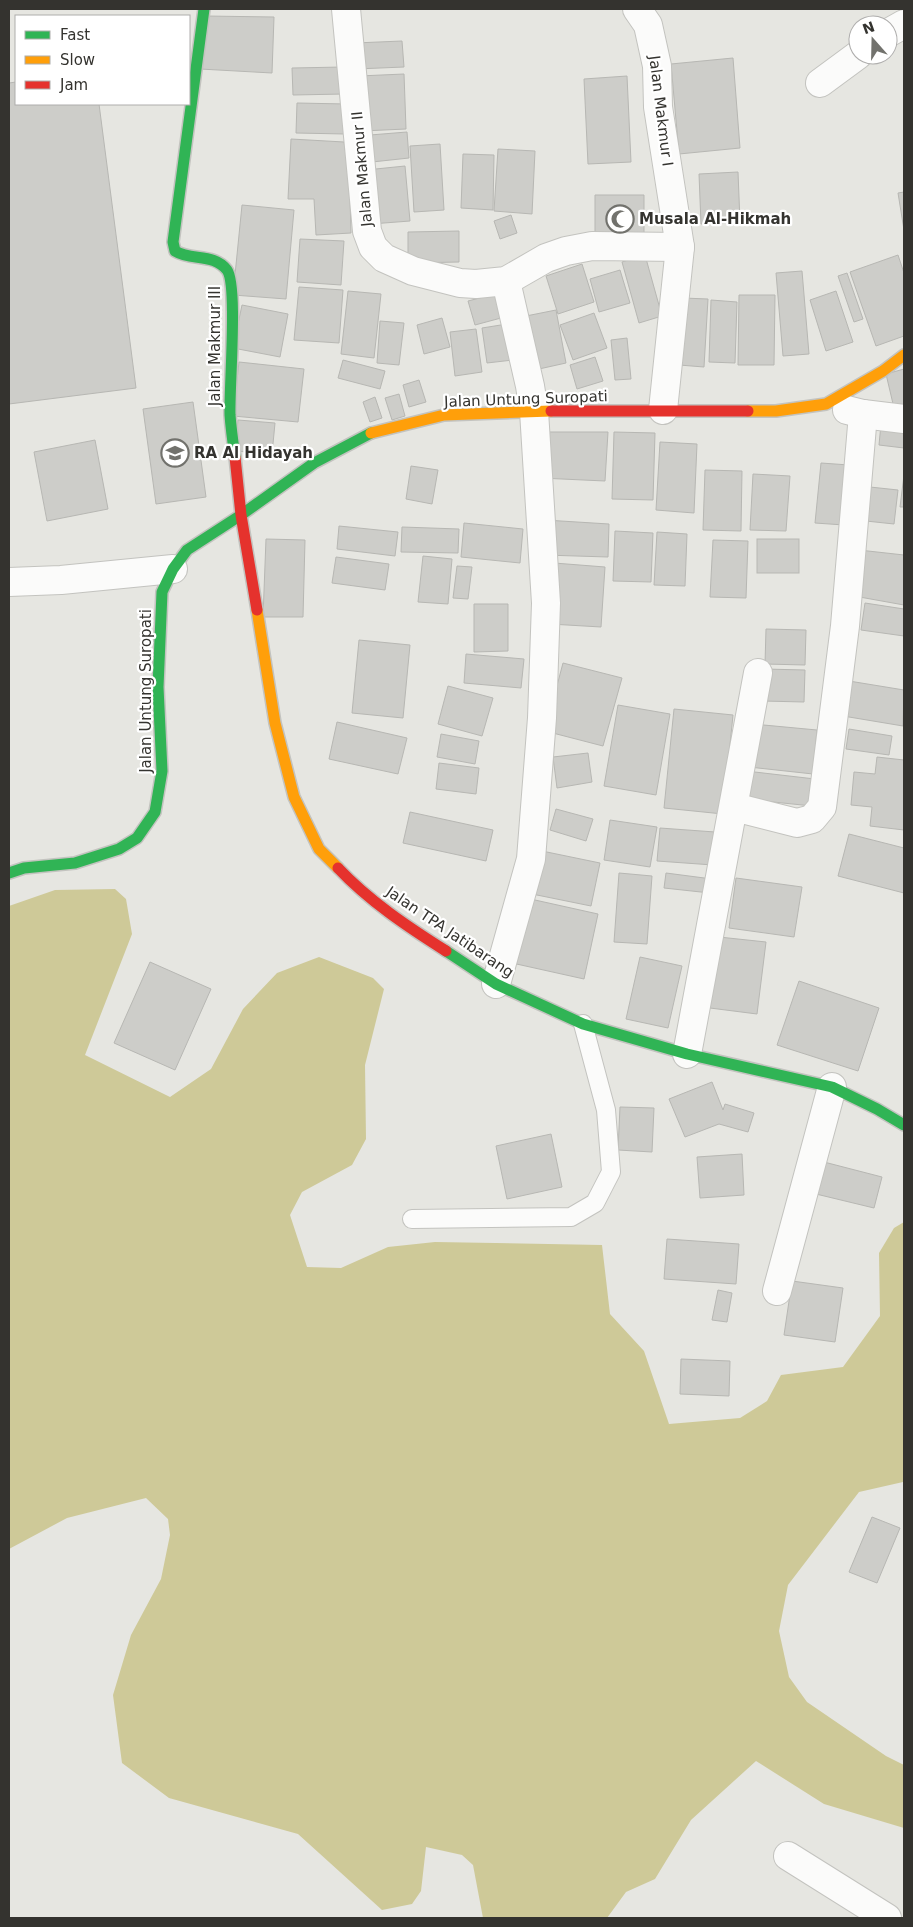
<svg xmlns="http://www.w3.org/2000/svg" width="913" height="1927" viewBox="0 0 913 1927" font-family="'DejaVu Sans',sans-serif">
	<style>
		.forest { fill: #cec998 }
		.building { fill: #cdcdc9; stroke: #b7b7b3 }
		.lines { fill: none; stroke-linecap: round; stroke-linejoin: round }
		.lane-casing { stroke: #c3c3bf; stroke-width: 20 }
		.street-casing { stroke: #c3c3bf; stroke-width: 30 }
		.fast-casing { stroke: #c3c3bf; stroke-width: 14 }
		.slow-casing { stroke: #c3c3bf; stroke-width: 14 }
		.jam-casing { stroke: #c3c3bf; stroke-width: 14 }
		.lane { stroke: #fbfbfa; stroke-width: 18 }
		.street { stroke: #fbfbfa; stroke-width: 28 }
		.fast { stroke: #30b455; stroke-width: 11 }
		.slow { stroke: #ff9f0a; stroke-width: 11 }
		.jam { stroke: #e5322d; stroke-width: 11 }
		.labels { text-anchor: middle; stroke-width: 4.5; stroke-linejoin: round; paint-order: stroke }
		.street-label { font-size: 15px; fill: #34332f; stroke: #fff }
		.poi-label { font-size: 15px; font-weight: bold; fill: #34332f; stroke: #fff; text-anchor: start }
	</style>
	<rect width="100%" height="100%" fill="#e6e6e1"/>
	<path class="forest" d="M115,889L126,899L132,934L85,1055L170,1097L211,1069L243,1009L277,973L319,957L373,978L384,989L365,1065L366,1139L352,1165L302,1192L290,1215L307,1267L341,1268L388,1247L435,1242L602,1245L610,1314L644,1351L669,1424L740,1418L767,1401L781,1375L843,1367L880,1316L879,1253L894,1228L904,1222V1478L903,1482L859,1492L788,1585L779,1631L789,1677L807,1702L886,1756L904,1765V1828L824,1804L756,1761L691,1820L655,1879L626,1892L607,1918H483L473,1865L462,1855L426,1847L421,1891L412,1904L382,1910L298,1834L169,1798L122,1763L113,1695L131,1635L161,1579L170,1535L168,1519L146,1498L67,1518L9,1549V906L55,890Z"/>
	<g class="building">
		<path d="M206,16L274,17L272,73L200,69Z"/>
		<path d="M402,41L404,67L356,69L355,43Z"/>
		<path d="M733,58L740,148L679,154L671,64Z"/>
		<path d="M343,67L344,94L293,95L292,68Z"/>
		<path d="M404,74L406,129L362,131L359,76Z"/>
		<path d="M627,76L631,162L588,164L584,79Z"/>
		<path d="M16,82V104H99L136,388L9,404V83Z"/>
		<path d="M297,103L346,104L345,134L296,133Z"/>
		<path d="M407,132L409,158L372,162L370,135Z"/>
		<path d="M291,139L344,142L353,198H350L351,233L316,235L314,199H288Z"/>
		<path d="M440,144L444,210L414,212L410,146Z"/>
		<path d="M498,149L535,151L532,214L494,211Z"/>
		<path d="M463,154L494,155L493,210L461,208Z"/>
		<path d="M405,166L410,221L371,224L366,170Z"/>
		<path d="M738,172L740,222L701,224L699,174Z"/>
		<path d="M904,192V230L898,193Z"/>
		<path d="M595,195H644V242L595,243Z"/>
		<path d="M242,205L294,210L286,299L233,295Z"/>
		<path d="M511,215L517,233L500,239L494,221Z"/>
		<path d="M459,231V262L408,263V232Z"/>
		<path d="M300,239L344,241L341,285L297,282Z"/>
		<path d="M645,255L662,316L639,323L622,262Z"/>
		<path d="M898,255L904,273V336L876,346L850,272Z"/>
		<path d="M582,264L594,302L558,314L546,276Z"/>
		<path d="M620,270L630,303L599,312L590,279Z"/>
		<path d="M802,271L809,354L783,356L776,273Z"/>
		<path d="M847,273L863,319L854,322L838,276Z"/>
		<path d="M299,287L343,290L339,343L294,340Z"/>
		<path d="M348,291L381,294L374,358L341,354Z"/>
		<path d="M836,291L853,342L826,351L810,300Z"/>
		<path d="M495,294L501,318L475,325L468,301Z"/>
		<path d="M739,295H775L774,365H738Z"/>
		<path d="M683,298L708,299L704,367L679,365Z"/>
		<path d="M711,300L737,302L735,363L709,362Z"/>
		<path d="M242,305L288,314L280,357L233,348Z"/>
		<path d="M556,310L566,363L530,371L521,317Z"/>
		<path d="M594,313L607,348L573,360L560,325Z"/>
		<path d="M442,318L450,347L424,354L417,325Z"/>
		<path d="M380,321L404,323L399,365L377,363Z"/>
		<path d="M507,324L513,360L487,363L482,328Z"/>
		<path d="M476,329L482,372L455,376L450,332Z"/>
		<path d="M627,338L631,379L615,380L611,340Z"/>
		<path d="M595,357L603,381L577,389L570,365Z"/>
		<path d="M343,360L385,371L380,389L338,378Z"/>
		<path d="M239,362L304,369L298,422L233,416Z"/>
		<path d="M904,369V405L894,408L886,374Z"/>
		<path d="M419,380L426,402L409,407L403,385Z"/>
		<path d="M399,394L405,416L392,420L385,398Z"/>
		<path d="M375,397L382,418L370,422L363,402Z"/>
		<path d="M193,402L206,497L156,504L143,409Z"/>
		<path d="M238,420L275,423L272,454L235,451Z"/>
		<path d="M881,424L904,426V448L879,445Z"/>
		<path d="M538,432H608L605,481L540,478Z"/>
		<path d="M614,432L655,433L653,500L612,499Z"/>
		<path d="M95,440L108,509L47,521L34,452Z"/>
		<path d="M660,442L697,444L694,513L656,510Z"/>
		<path d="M821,463L849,465L844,525L815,523Z"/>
		<path d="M411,466L438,470L432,504L406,499Z"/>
		<path d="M705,470L742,471L741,531L703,530Z"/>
		<path d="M753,474L790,476L786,531L750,530Z"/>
		<path d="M904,475V507H900Z"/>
		<path d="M870,487L898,490L894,524L866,521Z"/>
		<path d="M545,520L609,524L608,557L544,555Z"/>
		<path d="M464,523L523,529L520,563L461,557Z"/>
		<path d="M339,526L398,532L395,556L337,549Z"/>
		<path d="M402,527L459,529L458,553L401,552Z"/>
		<path d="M615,531L653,533L651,582L613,581Z"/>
		<path d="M657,532L687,534L685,586L654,585Z"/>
		<path d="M266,539L305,540L303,617H263Z"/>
		<rect x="757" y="539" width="42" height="34"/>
		<path d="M713,540L748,541L746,598L710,597Z"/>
		<path d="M859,550L904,555V605L854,596Z"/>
		<path d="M423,556L452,559L448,604L418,602Z"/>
		<path d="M336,557L389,564L385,590L332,583Z"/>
		<path d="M554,563L605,567L601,627L550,624Z"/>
		<path d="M457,566L472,567L468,599L453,598Z"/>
		<path d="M865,603L904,609V636L861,630Z"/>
		<path d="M474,604H508V651L474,652Z"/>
		<path d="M766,629L806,630L805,665L765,664Z"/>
		<path d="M359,640L410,645L403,718L352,713Z"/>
		<path d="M466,654L524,659L521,688L464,683Z"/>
		<path d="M563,663L622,678L603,746L545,731Z"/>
		<path d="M764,669L805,670L804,702L763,701Z"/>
		<path d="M849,681L904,690L903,726L843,716Z"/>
		<path d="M448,686L493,698L482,736L438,724Z"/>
		<path d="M618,705L670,714L656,795L604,786Z"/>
		<path d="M674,709L733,715L723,814L664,808Z"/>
		<path d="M337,722L407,738L398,774L329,759Z"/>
		<path d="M753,724L817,730L813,774L749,767Z"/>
		<path d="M849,729L892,736L889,755L846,749Z"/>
		<path d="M441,734L479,741L475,764L437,757Z"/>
		<path d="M588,753L592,782L557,788L553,757Z"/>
		<path d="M877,757L904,760V830L870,826L872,807L851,805L854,772L875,774Z"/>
		<path d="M439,763L479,768L476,794L436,789Z"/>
		<path d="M746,771L815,779L812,806L744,799Z"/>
		<path d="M556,809L593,819L586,841L550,830Z"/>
		<path d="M410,812L493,830L486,861L403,843Z"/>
		<path d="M610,820L657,827L650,867L604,860Z"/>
		<path d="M660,828L715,832L713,865L657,861Z"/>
		<path d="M849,834L904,848V893L838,876Z"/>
		<path d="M542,851L600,863L591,906L532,894Z"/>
		<path d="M619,873L652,876L647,944L614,942Z"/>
		<path d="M666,873L712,879L710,893L664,888Z"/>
		<path d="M736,878L802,887L794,937L729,928Z"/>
		<path d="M526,898L598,914L584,979L512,963Z"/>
		<path d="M719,937L766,942L757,1014L710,1008Z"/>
		<path d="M640,957L682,966L668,1028L626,1019Z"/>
		<path d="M150,962L211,989L175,1070L114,1043Z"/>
		<path d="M799,981L879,1008L858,1071L777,1045Z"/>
		<path d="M712,1082L723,1110L725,1104L754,1113L748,1132L719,1124L685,1137L669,1099Z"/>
		<path d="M620,1107L654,1108L652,1152L618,1150Z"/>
		<path d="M551,1134L562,1187L507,1199L496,1146Z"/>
		<path d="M742,1154L744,1195L700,1198L697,1157Z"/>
		<path d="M824,1162L882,1177L874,1208L816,1194Z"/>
		<path d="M667,1239L739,1244L736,1284L664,1279Z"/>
		<path d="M792,1281L843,1288L835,1342L784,1335Z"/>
		<path d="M718,1290L732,1293L727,1322L712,1320Z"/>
		<path d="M681,1359L730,1361L729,1396L680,1394Z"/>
		<path d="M872,1517L900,1528L877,1583L849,1572Z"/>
	</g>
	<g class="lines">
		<g class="lane-casing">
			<path id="lane" d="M412,1219L571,1217L595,1203L611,1172L606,1110L583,1024"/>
		</g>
		<g class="street-casing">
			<g id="street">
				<path d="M346,9L367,231L373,247L384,258L413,271L460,283L476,284L506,281L546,258L566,251L592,246L680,247"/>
				<path d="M637,9L648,25L657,66L658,107L680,247L663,410"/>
				<path d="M888,33L904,24"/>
				<path d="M820,83L858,55"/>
				<path d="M847,410L863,414L904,419"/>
				<path d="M9,582L61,580L173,569"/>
				<path d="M734,807L797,823L812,819L822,807L845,626L863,414"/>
				<path d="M496,984L531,859L542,718L546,603L534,411L530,386L506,281"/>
				<path d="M687,1054L758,673"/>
				<path d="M777,1291L832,1087"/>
				<path d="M788,1856L887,1918"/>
			</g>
		</g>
		<g class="fast-casing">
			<g id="fast">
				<path d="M204,9L173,242L175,251C191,261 214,253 227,270C238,285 229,389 230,415C231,429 233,443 235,457"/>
				<path d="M9,873L24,868L75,863L119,849L137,838L155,812L162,771L158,687L162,592L173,569L187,550L241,515L314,463L371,433"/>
				<path d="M446,951L496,984L583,1024L687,1054L832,1087L877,1109L904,1125"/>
			</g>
		</g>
		<g class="slow-casing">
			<g id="slow">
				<path d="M748,411H776L826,404L883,371L904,355"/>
				<path d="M371,433L444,415L551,411"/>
				<path d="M257,610L275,723L294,797L319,849L338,868"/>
			</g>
		</g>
		<g class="jam-casing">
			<g id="jam">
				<path d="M551,411H748"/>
				<path d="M235,457L241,515L257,610"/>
				<path d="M338,868C369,901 408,927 446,951"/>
			</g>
		</g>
		<use href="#lane" class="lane"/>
		<use href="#street" class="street"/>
		<use href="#fast" class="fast"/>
		<use href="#slow" class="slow"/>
		<use href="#jam" class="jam"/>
	</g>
	<defs>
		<g id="mosque-ring" transform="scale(1.4375)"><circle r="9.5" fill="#fff" stroke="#72726d" stroke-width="1.5"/><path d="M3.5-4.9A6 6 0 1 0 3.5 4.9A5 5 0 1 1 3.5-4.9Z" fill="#72726d"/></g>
		<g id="school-ring" transform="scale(1.4375)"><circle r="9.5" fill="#fff" stroke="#72726d" stroke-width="1.5"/><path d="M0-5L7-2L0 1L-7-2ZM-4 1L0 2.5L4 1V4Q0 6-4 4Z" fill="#72726d"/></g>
	</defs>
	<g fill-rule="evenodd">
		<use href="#mosque-ring" x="620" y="219"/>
		<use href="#school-ring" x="175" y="453"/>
	</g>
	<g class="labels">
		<g class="street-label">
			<text transform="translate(661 111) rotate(83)" y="5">Jalan Makmur I</text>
			<text transform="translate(362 169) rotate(-95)" y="5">Jalan Makmur II</text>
			<text transform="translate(215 346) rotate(-90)" y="5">Jalan Makmur III</text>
			<text transform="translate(526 399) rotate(-2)" y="5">Jalan Untung Suropati</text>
			<text transform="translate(146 691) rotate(-90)" y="5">Jalan Untung Suropati</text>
			<text transform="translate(450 932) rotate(34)" y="5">Jalan TPA Jatibarang</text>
		</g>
		<g class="poi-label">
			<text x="639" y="224">Musala Al-Hikmah</text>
			<text x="194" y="458">RA Al Hidayah</text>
		</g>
	</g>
	<rect width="913" height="1927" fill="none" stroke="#34332f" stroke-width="20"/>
	<rect x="15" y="15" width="175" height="90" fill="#ffffff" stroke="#aeadac"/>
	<rect x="25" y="31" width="25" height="8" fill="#30b455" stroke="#aeadac"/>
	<text x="60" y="40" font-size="15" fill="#34332f">Fast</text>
	<rect x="25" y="56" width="25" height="8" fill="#ff9f0a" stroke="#aeadac"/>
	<text x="60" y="65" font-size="15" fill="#34332f">Slow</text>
	<rect x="25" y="81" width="25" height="8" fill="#e5322d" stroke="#aeadac"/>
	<text x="60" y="90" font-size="15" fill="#34332f">Jam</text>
	<g transform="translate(873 40) rotate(340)"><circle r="24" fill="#ffffff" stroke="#aeadac"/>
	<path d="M0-4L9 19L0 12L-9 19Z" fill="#72726d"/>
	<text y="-8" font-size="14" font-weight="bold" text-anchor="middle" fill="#34332f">N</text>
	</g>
</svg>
